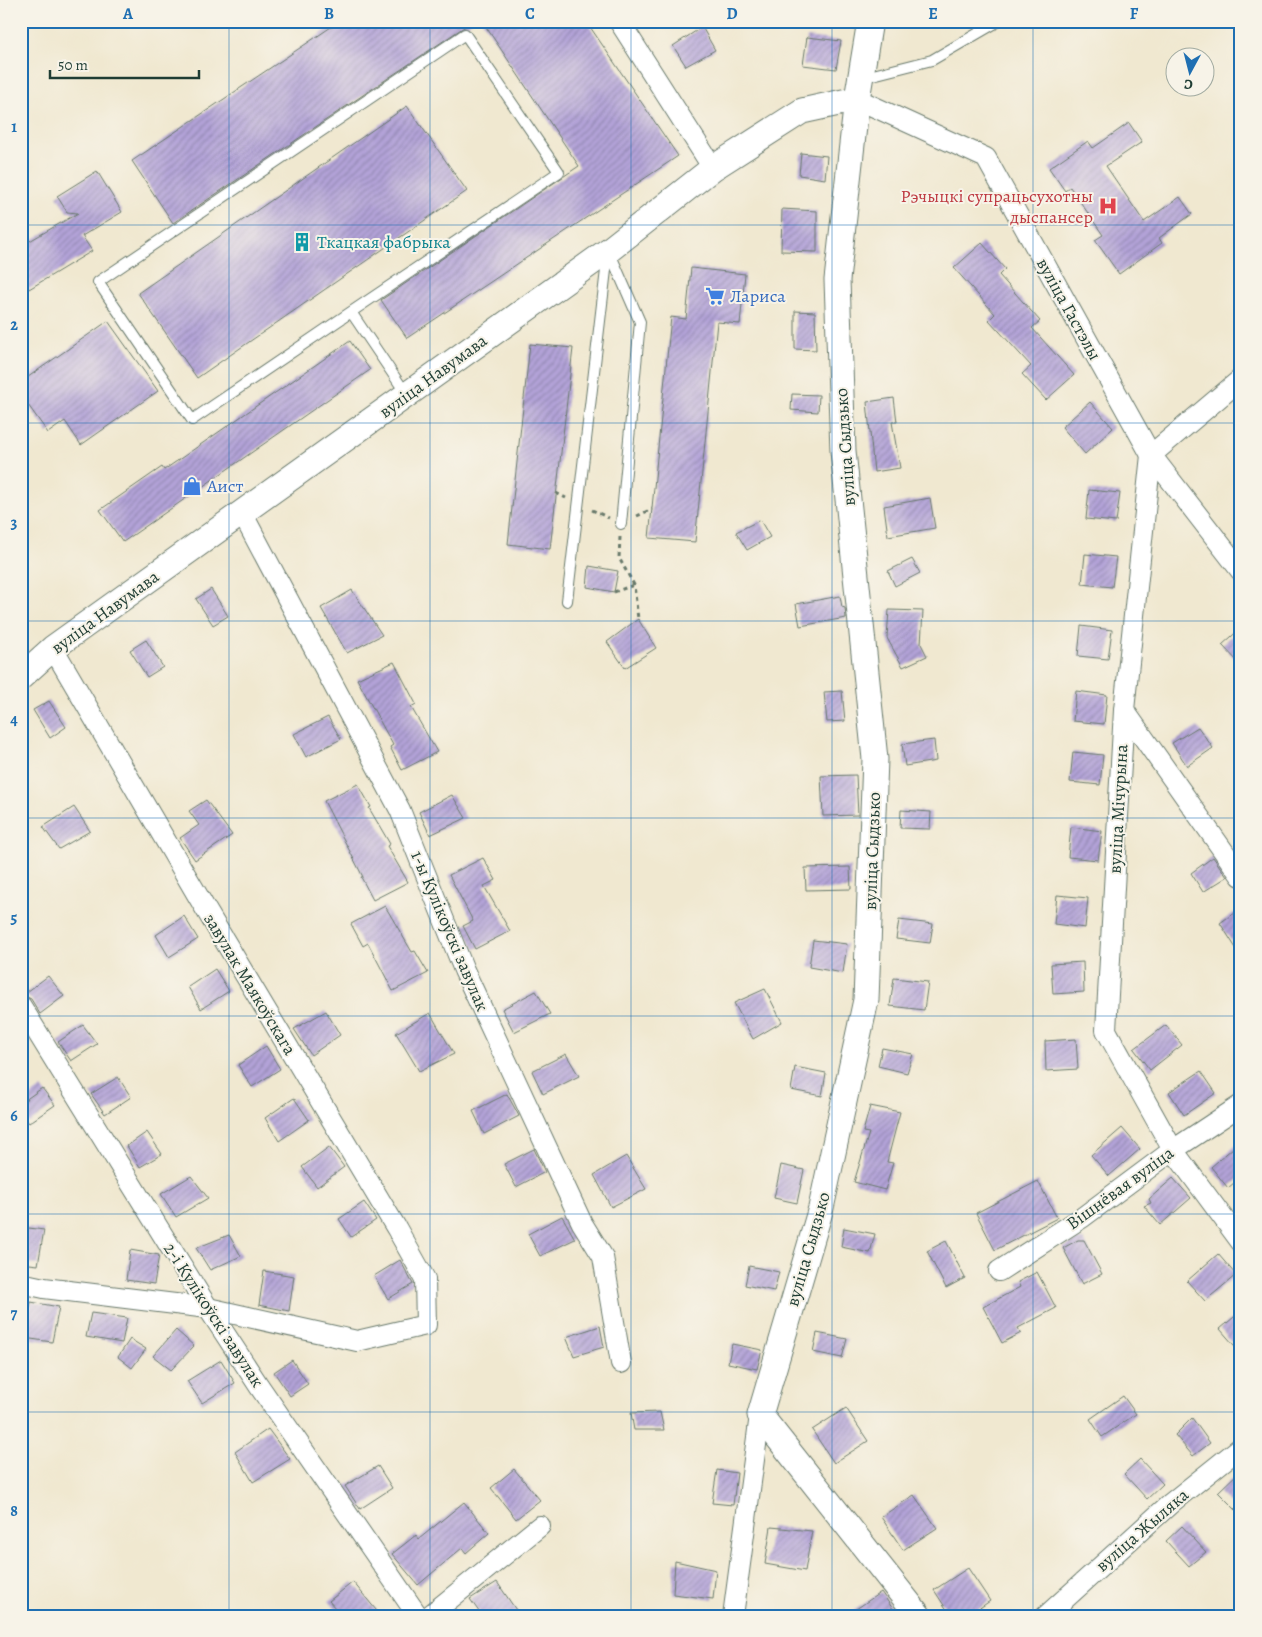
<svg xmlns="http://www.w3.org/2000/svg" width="1262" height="1637" viewBox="0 0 1262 1637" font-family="Alegreya,serif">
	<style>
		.building { fill: url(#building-hatch) }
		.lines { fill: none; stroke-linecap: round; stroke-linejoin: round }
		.service-casing { stroke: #68796b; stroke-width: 12 }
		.minor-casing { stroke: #68796b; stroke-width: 22 }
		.tertiary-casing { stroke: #68796b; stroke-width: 27 }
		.path { stroke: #68796b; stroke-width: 3; stroke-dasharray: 4 4; stroke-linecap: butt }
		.service { stroke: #fff; stroke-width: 10 }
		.minor { stroke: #fff; stroke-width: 20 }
		.tertiary { stroke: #fff; stroke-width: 25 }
		.grid { fill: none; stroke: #1f6fb2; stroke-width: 1; stroke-opacity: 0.55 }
		.labels { text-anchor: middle; stroke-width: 4; stroke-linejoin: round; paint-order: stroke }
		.health-label { font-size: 18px; fill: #be3a42; stroke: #f7f3e8; text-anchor: end }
		.culture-label { font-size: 18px; fill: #0d838f; stroke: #f7f3e8; text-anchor: start }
		.shop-label { font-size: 18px; fill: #366cbe; stroke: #f7f3e8; text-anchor: start }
		.street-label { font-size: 18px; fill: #1f3d34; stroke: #f7f3e8 }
		.neatline { fill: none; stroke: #1f6fb2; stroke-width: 2 }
		.grid-label { font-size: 16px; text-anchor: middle; font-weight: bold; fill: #1f6fb2 }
	</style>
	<defs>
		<pattern id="building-hatch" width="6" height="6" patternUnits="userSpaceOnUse" patternTransform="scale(1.25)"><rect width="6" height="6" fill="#b3a3d8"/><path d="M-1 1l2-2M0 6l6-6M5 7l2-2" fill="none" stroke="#9186b0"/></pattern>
	</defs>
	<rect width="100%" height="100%" fill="#f7f3e8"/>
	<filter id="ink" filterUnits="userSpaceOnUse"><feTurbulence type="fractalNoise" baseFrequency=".02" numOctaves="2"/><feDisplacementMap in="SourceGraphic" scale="10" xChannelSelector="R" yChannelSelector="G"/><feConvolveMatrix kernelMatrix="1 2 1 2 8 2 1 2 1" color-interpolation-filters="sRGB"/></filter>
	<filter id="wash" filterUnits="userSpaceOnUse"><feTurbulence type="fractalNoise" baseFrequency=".0096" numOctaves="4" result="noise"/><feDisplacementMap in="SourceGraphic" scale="20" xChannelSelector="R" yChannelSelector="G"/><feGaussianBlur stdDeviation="1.12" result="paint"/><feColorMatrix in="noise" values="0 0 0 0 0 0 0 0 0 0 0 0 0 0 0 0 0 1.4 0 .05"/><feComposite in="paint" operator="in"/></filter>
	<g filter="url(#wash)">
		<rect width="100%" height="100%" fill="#f0e8d0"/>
		<g id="blocks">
			<g class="building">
				<path d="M340,21H473L173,223L132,161Z"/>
				<path d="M482,21H586L678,156L407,338L381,300L579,166Z"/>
				<path d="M702,27L715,50L686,66L673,46Z"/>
				<path d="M807,37L841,41L836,69L803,65Z"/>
				<path d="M407,106L467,191L197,378L138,293Z"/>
				<path d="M1129,123L1142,142L1106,166L1144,222L1180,197L1192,214L1159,238L1162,243L1119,274L1095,240L1103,235L1070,187L1065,191L1049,168L1088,141L1093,148Z"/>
				<path d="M801,153L827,156L825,179L799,175Z"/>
				<path d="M97,171L122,212L82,236L92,251L29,289L21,276V246L78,213L67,212L57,196Z"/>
				<path d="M782,209L817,211V252L781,251Z"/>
				<path d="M982,243L1005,269L999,275L1040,321L1032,328L1074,375L1046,400L1022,374L1031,366L989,320L995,314L954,268Z"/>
				<path d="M691,268L745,274L740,324L717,322L695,542L649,538L671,317L686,319Z"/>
				<path d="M795,311L815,312L816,350L795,349Z"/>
				<path d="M108,321L158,391L81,445L65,421L48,433L21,395V382Z"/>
				<path d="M350,341L370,370L123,542L100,510L162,467L164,470Z"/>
				<path d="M530,344L573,348L550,549L508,544Z"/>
				<path d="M792,394L819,395L818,412L791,410Z"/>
				<path d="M894,398L897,422H892L900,468L874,472L867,402Z"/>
				<path d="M1090,402L1113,428L1085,454L1062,427Z"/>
				<path d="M1089,490L1120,493L1116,522L1086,519Z"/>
				<path d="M930,498L935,528L888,536L884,506Z"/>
				<path d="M760,520L770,537L747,550L736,532Z"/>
				<path d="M1085,554L1116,557L1112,587L1082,584Z"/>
				<path d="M912,559L920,573L895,586L888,571Z"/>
				<path d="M589,566L618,571L614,592L587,587Z"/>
				<path d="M211,589L228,616L213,625L196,599Z"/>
				<path d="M352,590L382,635L347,653L321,608Z"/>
				<path d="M840,596L842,607L845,608L846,618L800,626L796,604Z"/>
				<path d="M889,610L923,611L921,644L927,656L903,667L887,638Z"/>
				<path d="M638,619L656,648L625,668L607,642Z"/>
				<path d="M1081,626L1112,630L1108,659L1078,656Z"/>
				<path d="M1241,628V665L1222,645Z"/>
				<path d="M146,640L163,667L147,677L130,650Z"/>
				<path d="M394,662L416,704L411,707L437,752L402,770L390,747L393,745L357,679Z"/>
				<path d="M842,691L845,721L827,722L824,692Z"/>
				<path d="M1076,691L1107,695L1104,724L1073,721Z"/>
				<path d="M49,701L66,727L50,738L33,710Z"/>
				<path d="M328,717L341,739L306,757L294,734Z"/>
				<path d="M1198,727L1213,748L1187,766L1172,743Z"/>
				<path d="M934,740L936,761L905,766L902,744Z"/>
				<path d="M1073,752L1103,755L1100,785L1070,782Z"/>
				<path d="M856,775L858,815L823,816L821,776Z"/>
				<path d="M358,784L371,807L369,808L390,844L387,846L408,882L373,900L361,877H363L324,801Z"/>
				<path d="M452,795L466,818L430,835L419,812Z"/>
				<path d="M206,800L232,835L195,860L180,838L199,825L189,811Z"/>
				<path d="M74,807L90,831L59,849L43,827Z"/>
				<path d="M901,810L931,812L930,829L900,828Z"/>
				<path d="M1071,827L1102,831L1098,860L1068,857Z"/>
				<path d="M1213,857L1227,877L1203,892L1191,873Z"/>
				<path d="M483,858L496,880L484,886L510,931L475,949L463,926L473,921L449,875Z"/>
				<path d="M850,867L851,889L806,890L805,868Z"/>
				<path d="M1057,895L1088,898L1085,928L1054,924Z"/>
				<path d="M385,906L412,952L415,951L428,973L393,991L368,943L363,946L351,924Z"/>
				<path d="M1241,908V956L1220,923Z"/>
				<path d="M184,916L198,939L169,957L156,935Z"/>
				<path d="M899,920L933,924L930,943L896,939Z"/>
				<path d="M813,940L847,944L843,973L809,967Z"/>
				<path d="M1083,962L1084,992L1053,994L1051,964Z"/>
				<path d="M215,969L229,991L201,1009L188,987Z"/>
				<path d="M48,976L64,996L40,1014L31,999L23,995Z"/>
				<path d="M894,978L928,982L924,1010L890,1006Z"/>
				<path d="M765,989L782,1022L753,1039L734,1003Z"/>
				<path d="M536,991L550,1014L514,1032L502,1009Z"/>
				<path d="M326,1011L340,1035L311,1055L294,1029Z"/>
				<path d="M430,1013L454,1054L419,1071L396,1033Z"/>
				<path d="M83,1025L97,1044L71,1061L58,1042Z"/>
				<path d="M1166,1025L1182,1045L1150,1070L1134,1049Z"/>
				<path d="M1076,1039L1078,1069L1046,1071L1045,1041Z"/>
				<path d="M266,1046L280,1069L252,1087L238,1065Z"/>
				<path d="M882,1048L913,1054L907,1073L878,1066Z"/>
				<path d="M566,1054L579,1076L543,1094L532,1071Z"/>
				<path d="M795,1067L826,1073L822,1096L791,1090Z"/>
				<path d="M1201,1071L1216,1093L1184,1115L1169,1092Z"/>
				<path d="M118,1077L131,1097L105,1114L91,1094Z"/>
				<path d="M42,1088L55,1105L29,1123L21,1114V1103Z"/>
				<path d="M507,1094L519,1116L484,1134L473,1111Z"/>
				<path d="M294,1098L309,1120L279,1141L265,1118Z"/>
				<path d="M870,1106L900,1112L887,1162L893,1163L885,1190L854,1182L869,1133L863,1132Z"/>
				<path d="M1122,1128L1140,1149L1109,1176L1091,1155Z"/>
				<path d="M147,1132L162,1154L140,1167L127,1146Z"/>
				<path d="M1241,1141V1177L1228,1188L1211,1167Z"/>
				<path d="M329,1147L344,1167L317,1187L302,1167Z"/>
				<path d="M534,1149L545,1172L516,1187L504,1164Z"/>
				<path d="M626,1156L646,1189L611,1207L594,1175Z"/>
				<path d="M781,1165L804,1170L797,1203L774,1198Z"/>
				<path d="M191,1176L208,1198L176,1217L161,1194Z"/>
				<path d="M1173,1178L1191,1198L1160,1225L1144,1206L1151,1203L1149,1199Z"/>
				<path d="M1038,1181L1057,1218L995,1250L976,1213Z"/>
				<path d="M364,1202L376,1220L351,1237L339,1219Z"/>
				<path d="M562,1216L575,1239L540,1256L528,1234Z"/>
				<path d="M21,1227L44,1230L38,1265L21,1263Z"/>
				<path d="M844,1228L875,1234L870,1253L841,1247Z"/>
				<path d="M229,1235L241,1256L210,1270L196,1248Z"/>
				<path d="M1078,1240H1084L1102,1274L1082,1284L1063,1248Z"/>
				<path d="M946,1241L965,1278L946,1288L927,1251Z"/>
				<path d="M130,1250L159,1255L154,1284L126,1280Z"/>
				<path d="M1218,1254L1236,1275L1205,1301L1187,1281Z"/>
				<path d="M400,1260L413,1284L388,1299L374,1276Z"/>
				<path d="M749,1266L779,1272L774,1291L745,1285Z"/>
				<path d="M264,1271L294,1276L289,1311L259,1305Z"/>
				<path d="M1037,1272L1056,1308L1018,1328L1021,1333L1002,1343L983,1307L1020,1287L1018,1282Z"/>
				<path d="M31,1302L59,1307L52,1342L24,1338Z"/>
				<path d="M1241,1311V1353L1220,1329Z"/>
				<path d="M91,1313L127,1318L122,1343L86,1337Z"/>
				<path d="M600,1326L604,1347L574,1356L566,1337Z"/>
				<path d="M176,1330L194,1346L171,1370L153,1356Z"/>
				<path d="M817,1333L847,1339L842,1358L813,1352Z"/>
				<path d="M130,1339L146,1349L132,1368L118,1357Z"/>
				<path d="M732,1344L762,1350L757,1369L728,1363Z"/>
				<path d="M221,1360L235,1383L202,1403L187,1381Z"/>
				<path d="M292,1360L308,1384L290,1396L274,1372Z"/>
				<path d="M1123,1396L1136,1414L1102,1437L1090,1419Z"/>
				<path d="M846,1408L868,1441L834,1463L812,1430Z"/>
				<path d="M660,1412L664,1430H634L631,1413Z"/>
				<path d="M1192,1418L1210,1443L1193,1456L1175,1435Z"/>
				<path d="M268,1429L290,1459L253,1482L235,1452Z"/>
				<path d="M1140,1459L1163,1484L1147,1499L1124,1474Z"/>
				<path d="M378,1466L392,1488L360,1509L345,1486Z"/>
				<path d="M514,1469L540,1500L516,1519L491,1488Z"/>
				<path d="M717,1470L737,1473L733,1505L712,1503Z"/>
				<path d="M1241,1470V1515L1218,1492Z"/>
				<path d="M914,1495L937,1528L903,1550L881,1517Z"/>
				<path d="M464,1502L489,1533L466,1553L462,1548L418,1585L392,1554L416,1535L419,1539Z"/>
				<path d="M1182,1526L1206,1552L1189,1566L1166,1541Z"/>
				<path d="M771,1527L812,1531L805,1571L765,1564Z"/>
				<path d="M675,1561L716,1570L713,1599L673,1594Z"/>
				<path d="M968,1568L990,1601L968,1616H951L934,1590Z"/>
				<path d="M353,1582L381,1616H342L329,1601Z"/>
				<path d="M497,1582L520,1616H482L470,1599Z"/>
				<path d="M881,1592L898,1616H846Z"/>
			</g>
		</g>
	</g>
	<g filter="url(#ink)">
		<use href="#blocks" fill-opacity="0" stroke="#68796b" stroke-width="1"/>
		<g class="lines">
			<g class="service-casing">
				<g id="service">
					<path d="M861,78L932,60L999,21"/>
					<path d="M609,251L640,322L621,524"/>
					<path d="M351,312L559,172L465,34L98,282L192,420L351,312L407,395"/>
					<path d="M567,601L608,253"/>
				</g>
			</g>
			<g class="minor-casing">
				<g id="minor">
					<path d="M619,21L713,168"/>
					<path d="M857,99L986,158L1151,455L1241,571"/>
					<path d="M1241,379L1151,455L1124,710L1106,1030L1173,1150L1241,1242"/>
					<path d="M242,513L400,810L464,970L582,1223L603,1257L621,1363"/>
					<path d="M1124,710L1241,876"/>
					<path d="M21,1006L208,1308L259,1386L418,1616"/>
					<path d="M999,1271L1083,1217L1173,1150L1241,1105"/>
					<path d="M21,1283L44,1288L208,1308L357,1341L426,1325L425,1279L397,1229L205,908L53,648"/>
					<path d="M429,1616L540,1526"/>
					<path d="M733,1616L760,1415"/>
					<path d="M1046,1616L1171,1503L1241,1447"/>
				</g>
			</g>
			<g class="tertiary-casing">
				<g id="tertiary">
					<path d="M870,21L857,99L837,280L843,451L875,759L866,1000L821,1208L760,1415L919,1616"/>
					<path d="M21,677L53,648L609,250L713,168L802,111L857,99"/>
				</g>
			</g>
			<g class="path">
				<path d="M556,493L566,498"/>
				<path d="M592,510L609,518"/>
				<path d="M637,516L652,509"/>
				<path d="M620,537L619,558L634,585L638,619"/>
				<path d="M614,592L634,585"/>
			</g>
			<use href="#service" class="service"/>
			<use href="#minor" class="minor"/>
			<use href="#tertiary" class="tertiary"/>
		</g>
	</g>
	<path class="grid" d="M229,21V1616M430,21V1616M631,21V1616M832,21V1616M1033,21V1616M21,225H1241M21,423H1241M21,621H1241M21,818H1241M21,1016H1241M21,1214H1241M21,1412H1241"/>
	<defs>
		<g id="hospital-bare" transform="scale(1.5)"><path d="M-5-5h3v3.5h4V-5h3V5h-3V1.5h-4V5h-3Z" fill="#e0444e" stroke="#f7f3e8" stroke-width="2.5" paint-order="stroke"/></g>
		<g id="building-bare" transform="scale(1.5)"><path d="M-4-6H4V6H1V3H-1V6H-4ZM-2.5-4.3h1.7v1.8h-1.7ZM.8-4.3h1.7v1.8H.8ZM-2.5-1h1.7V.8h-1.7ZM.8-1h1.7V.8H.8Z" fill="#0f9aa8" stroke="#f7f3e8" stroke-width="2.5" paint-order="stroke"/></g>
		<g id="supermarket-bare" transform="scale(1.5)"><path d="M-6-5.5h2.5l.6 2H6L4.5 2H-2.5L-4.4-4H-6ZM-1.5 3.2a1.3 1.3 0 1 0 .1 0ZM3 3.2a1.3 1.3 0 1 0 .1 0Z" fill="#3f7fe0" stroke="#f7f3e8" stroke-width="2.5" paint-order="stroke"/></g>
		<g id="shop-bare" transform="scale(1.5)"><path d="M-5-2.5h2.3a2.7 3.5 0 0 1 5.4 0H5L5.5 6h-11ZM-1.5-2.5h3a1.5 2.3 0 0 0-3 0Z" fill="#3f7fe0" stroke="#f7f3e8" stroke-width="2.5" paint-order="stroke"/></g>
	</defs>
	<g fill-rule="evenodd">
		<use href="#hospital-bare" x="1108" y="206"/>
		<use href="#building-bare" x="302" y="242"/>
		<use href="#supermarket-bare" x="715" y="296"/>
		<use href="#shop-bare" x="192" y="486"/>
	</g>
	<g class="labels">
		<g class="health-label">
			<text x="1093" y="202">Рэчыцкі супрацьсухотны<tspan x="1093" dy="21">дыспансер</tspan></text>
		</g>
		<g class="culture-label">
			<text x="317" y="248">Ткацкая фабрыка</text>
		</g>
		<g class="shop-label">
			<text x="730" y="302">Лариса</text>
			<text x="207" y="492">Аист</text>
		</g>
		<g class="street-label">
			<text transform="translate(1069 309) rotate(61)" y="6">вуліца Гастэлы</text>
			<text transform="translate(433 376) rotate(-36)" y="6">вуліца Навумава</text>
			<text transform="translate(845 447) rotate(-94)" y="6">вуліца Сыдзько</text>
			<text transform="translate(105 612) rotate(-36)" y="6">вуліца Навумава</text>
			<text transform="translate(1118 809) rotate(-87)" y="6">вуліца Мічурына</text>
			<text transform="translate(872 851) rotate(-88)" y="6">вуліца Сыдзько</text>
			<text transform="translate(450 931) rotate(67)" y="6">1-ы Кулікоўскі завулак</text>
			<text transform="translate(250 984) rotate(59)" y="6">завулак Маякоўскага</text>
			<text transform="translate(1120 1188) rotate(-36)" y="6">Вішнёвая вуліца</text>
			<text transform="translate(808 1249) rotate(-74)" y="6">вуліца Сыдзько</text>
			<text transform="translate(214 1315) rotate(57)" y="6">2-і Кулікоўскі завулак</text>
			<text transform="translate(1142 1530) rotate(-41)" y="6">вуліца Жыляка</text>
		</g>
	</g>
	<rect width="1262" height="1637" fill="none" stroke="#f7f3e8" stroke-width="55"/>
	<g transform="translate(1190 72) rotate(187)"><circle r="24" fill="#f7f3e8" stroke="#a1aaa0"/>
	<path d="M0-4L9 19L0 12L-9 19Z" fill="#1f6fb2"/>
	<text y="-8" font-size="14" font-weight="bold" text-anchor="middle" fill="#1f3d34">С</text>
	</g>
	<path d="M50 70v8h149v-8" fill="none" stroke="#1f3d34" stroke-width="2.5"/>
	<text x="58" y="70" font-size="15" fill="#1f3d34" stroke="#f7f3e8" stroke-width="4" paint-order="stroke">50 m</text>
	<rect x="28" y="28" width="1206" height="1582" class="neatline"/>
	<g class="grid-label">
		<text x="128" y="19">A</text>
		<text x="329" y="19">B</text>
		<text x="530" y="19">C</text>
		<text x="732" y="19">D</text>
		<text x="933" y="19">E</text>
		<text x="1134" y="19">F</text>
		<text x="14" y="132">1</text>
		<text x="14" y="330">2</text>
		<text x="14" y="528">3</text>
		<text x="14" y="725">4</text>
		<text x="14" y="923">5</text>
		<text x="14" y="1121">6</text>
		<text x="14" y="1319">7</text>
		<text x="14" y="1516">8</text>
	</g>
</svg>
